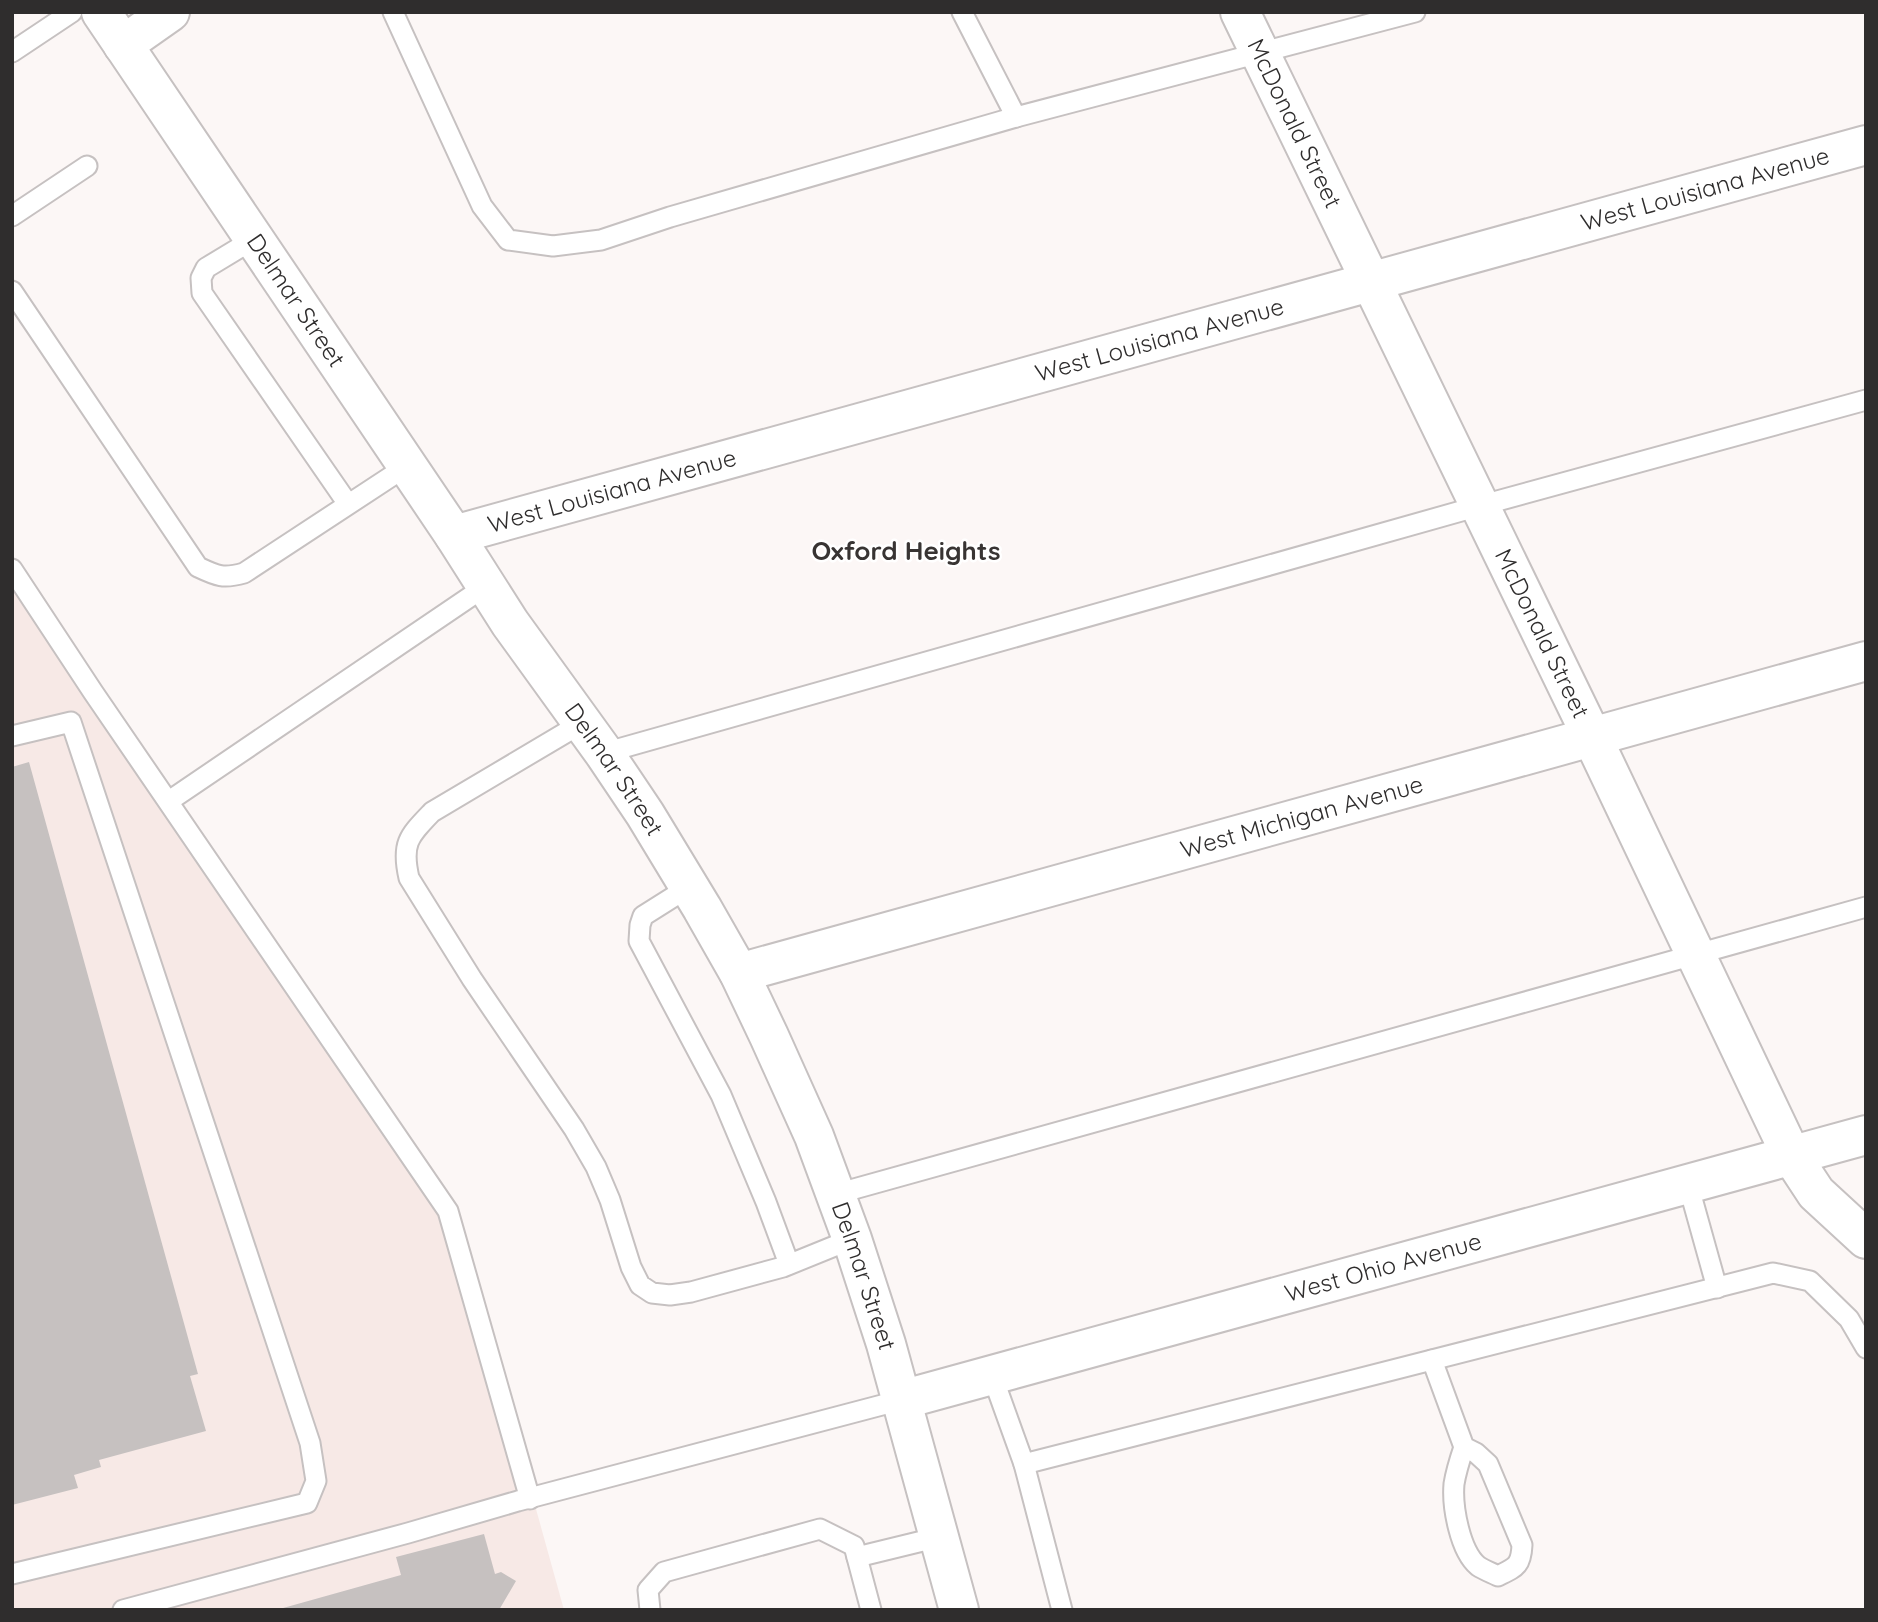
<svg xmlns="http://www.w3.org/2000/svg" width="1878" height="1622" viewBox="0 0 1878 1622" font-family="Quicksand,sans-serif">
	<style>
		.built { fill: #f7e9e6 }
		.building { fill: #c6c1c0 }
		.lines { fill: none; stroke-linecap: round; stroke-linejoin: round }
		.service-casing { stroke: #c6c1c1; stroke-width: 23 }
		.minor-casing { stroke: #c6c1c1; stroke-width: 42 }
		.tertiary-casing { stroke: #c6c1c1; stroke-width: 42 }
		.service { stroke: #fff; stroke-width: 19 }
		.minor { stroke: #fff; stroke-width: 38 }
		.tertiary { stroke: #fff; stroke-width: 38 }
		.labels { text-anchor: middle; stroke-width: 5; stroke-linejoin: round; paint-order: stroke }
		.street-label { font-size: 24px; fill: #2f2d2d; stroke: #fff }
		.neighbourhood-label { font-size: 26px; font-weight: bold; fill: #383433; stroke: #fff }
	</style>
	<rect width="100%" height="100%" fill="#fcf7f6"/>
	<path class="built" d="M12,562L454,1213L564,1610H12Z"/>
	<g class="building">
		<path d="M29,762L198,1374L190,1376L206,1431L99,1460L101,1467L74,1475L78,1488L12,1505V767Z"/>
		<path d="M484,1534L495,1574L501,1572L516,1581L499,1610H276L401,1575L396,1557Z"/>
	</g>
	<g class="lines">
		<g class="service-casing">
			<g id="service">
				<path d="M393,12L482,206L508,240L553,246L601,240L670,217L1016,117L1415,12"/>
				<path d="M962,12L1016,117"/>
				<path d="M12,52L72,12"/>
				<path d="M12,216L87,166"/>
				<path d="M254,239L206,268L201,278L202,293L348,504"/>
				<path d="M12,291L198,567C217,576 223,579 244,573L407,466"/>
				<path d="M12,569L93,692L448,1211L530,1499"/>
				<path d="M582,723L432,812C409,836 401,843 409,878L472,979L574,1129L596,1167L610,1200L631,1267L640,1285L652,1293L670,1295L691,1292L783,1267L852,1239"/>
				<path d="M12,736L71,722L310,1443L316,1481L307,1503L12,1574"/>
				<path d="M604,753L1479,506L1866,400"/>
				<path d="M169,801L486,586"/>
				<path d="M689,887L643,916L640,925L639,941L721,1095L766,1202L789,1264"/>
				<path d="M1688,1184L1717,1288"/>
				<path d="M836,1194L1866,907"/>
				<path d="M1432,1360L1464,1447C1460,1459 1456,1471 1454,1484C1452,1507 1460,1551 1478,1566C1484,1570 1492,1573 1498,1576C1516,1567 1521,1566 1522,1545L1488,1464L1476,1453L1464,1447"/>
				<path d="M992,1375L1024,1464L1773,1273L1810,1281L1849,1319L1866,1348"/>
				<path d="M1024,1464L1062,1610"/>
				<path d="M857,1557L939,1537"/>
				<path d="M123,1610L408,1533L518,1501L901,1400"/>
				<path d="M650,1610L648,1590L664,1572L820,1529L854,1546L871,1610"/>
			</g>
		</g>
		<g class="minor-casing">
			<g id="minor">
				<path id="s1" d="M101,12L454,535L510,623L604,753L645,814L702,908L739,973L769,1036L814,1136L852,1239L886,1344L959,1610"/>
				<path d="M123,45L170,12"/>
				<path id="s2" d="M901,1400L1866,1135"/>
			</g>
		</g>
		<g class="tertiary-casing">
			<g id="tertiary">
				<path id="s3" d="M1240,12L1592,737L1791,1155L1816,1193L1866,1239"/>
				<path id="s4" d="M454,535L1866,145"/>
				<path id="s5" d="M739,973L1866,661"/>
			</g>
		</g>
		<use href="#service" class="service"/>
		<use href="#minor" class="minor"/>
		<use href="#tertiary" class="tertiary"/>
	</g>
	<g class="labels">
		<g class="street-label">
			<text dy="8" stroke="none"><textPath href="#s3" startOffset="124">McDonald Street</textPath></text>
			<text dy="8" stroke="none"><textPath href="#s4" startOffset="1298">West Louisiana Avenue</textPath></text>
			<text dy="8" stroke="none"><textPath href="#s1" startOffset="348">Delmar Street</textPath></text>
			<text dy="8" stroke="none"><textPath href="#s4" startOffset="732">West Louisiana Avenue</textPath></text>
			<text dy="8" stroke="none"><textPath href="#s4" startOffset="164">West Louisiana Avenue</textPath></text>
			<text dy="8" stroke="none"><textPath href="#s3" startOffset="691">McDonald Street</textPath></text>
			<text dy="8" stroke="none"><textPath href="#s1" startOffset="915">Delmar Street</textPath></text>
			<text dy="8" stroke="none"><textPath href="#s5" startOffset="584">West Michigan Avenue</textPath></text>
			<text dy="8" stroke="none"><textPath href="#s2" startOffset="500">West Ohio Avenue</textPath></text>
			<text dy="8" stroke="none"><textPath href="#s1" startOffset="1482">Delmar Street</textPath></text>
		</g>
		<g class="neighbourhood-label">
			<text x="906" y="560">Oxford Heights</text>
		</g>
	</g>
	<rect width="1878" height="1622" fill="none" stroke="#2f2d2d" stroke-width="28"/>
</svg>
